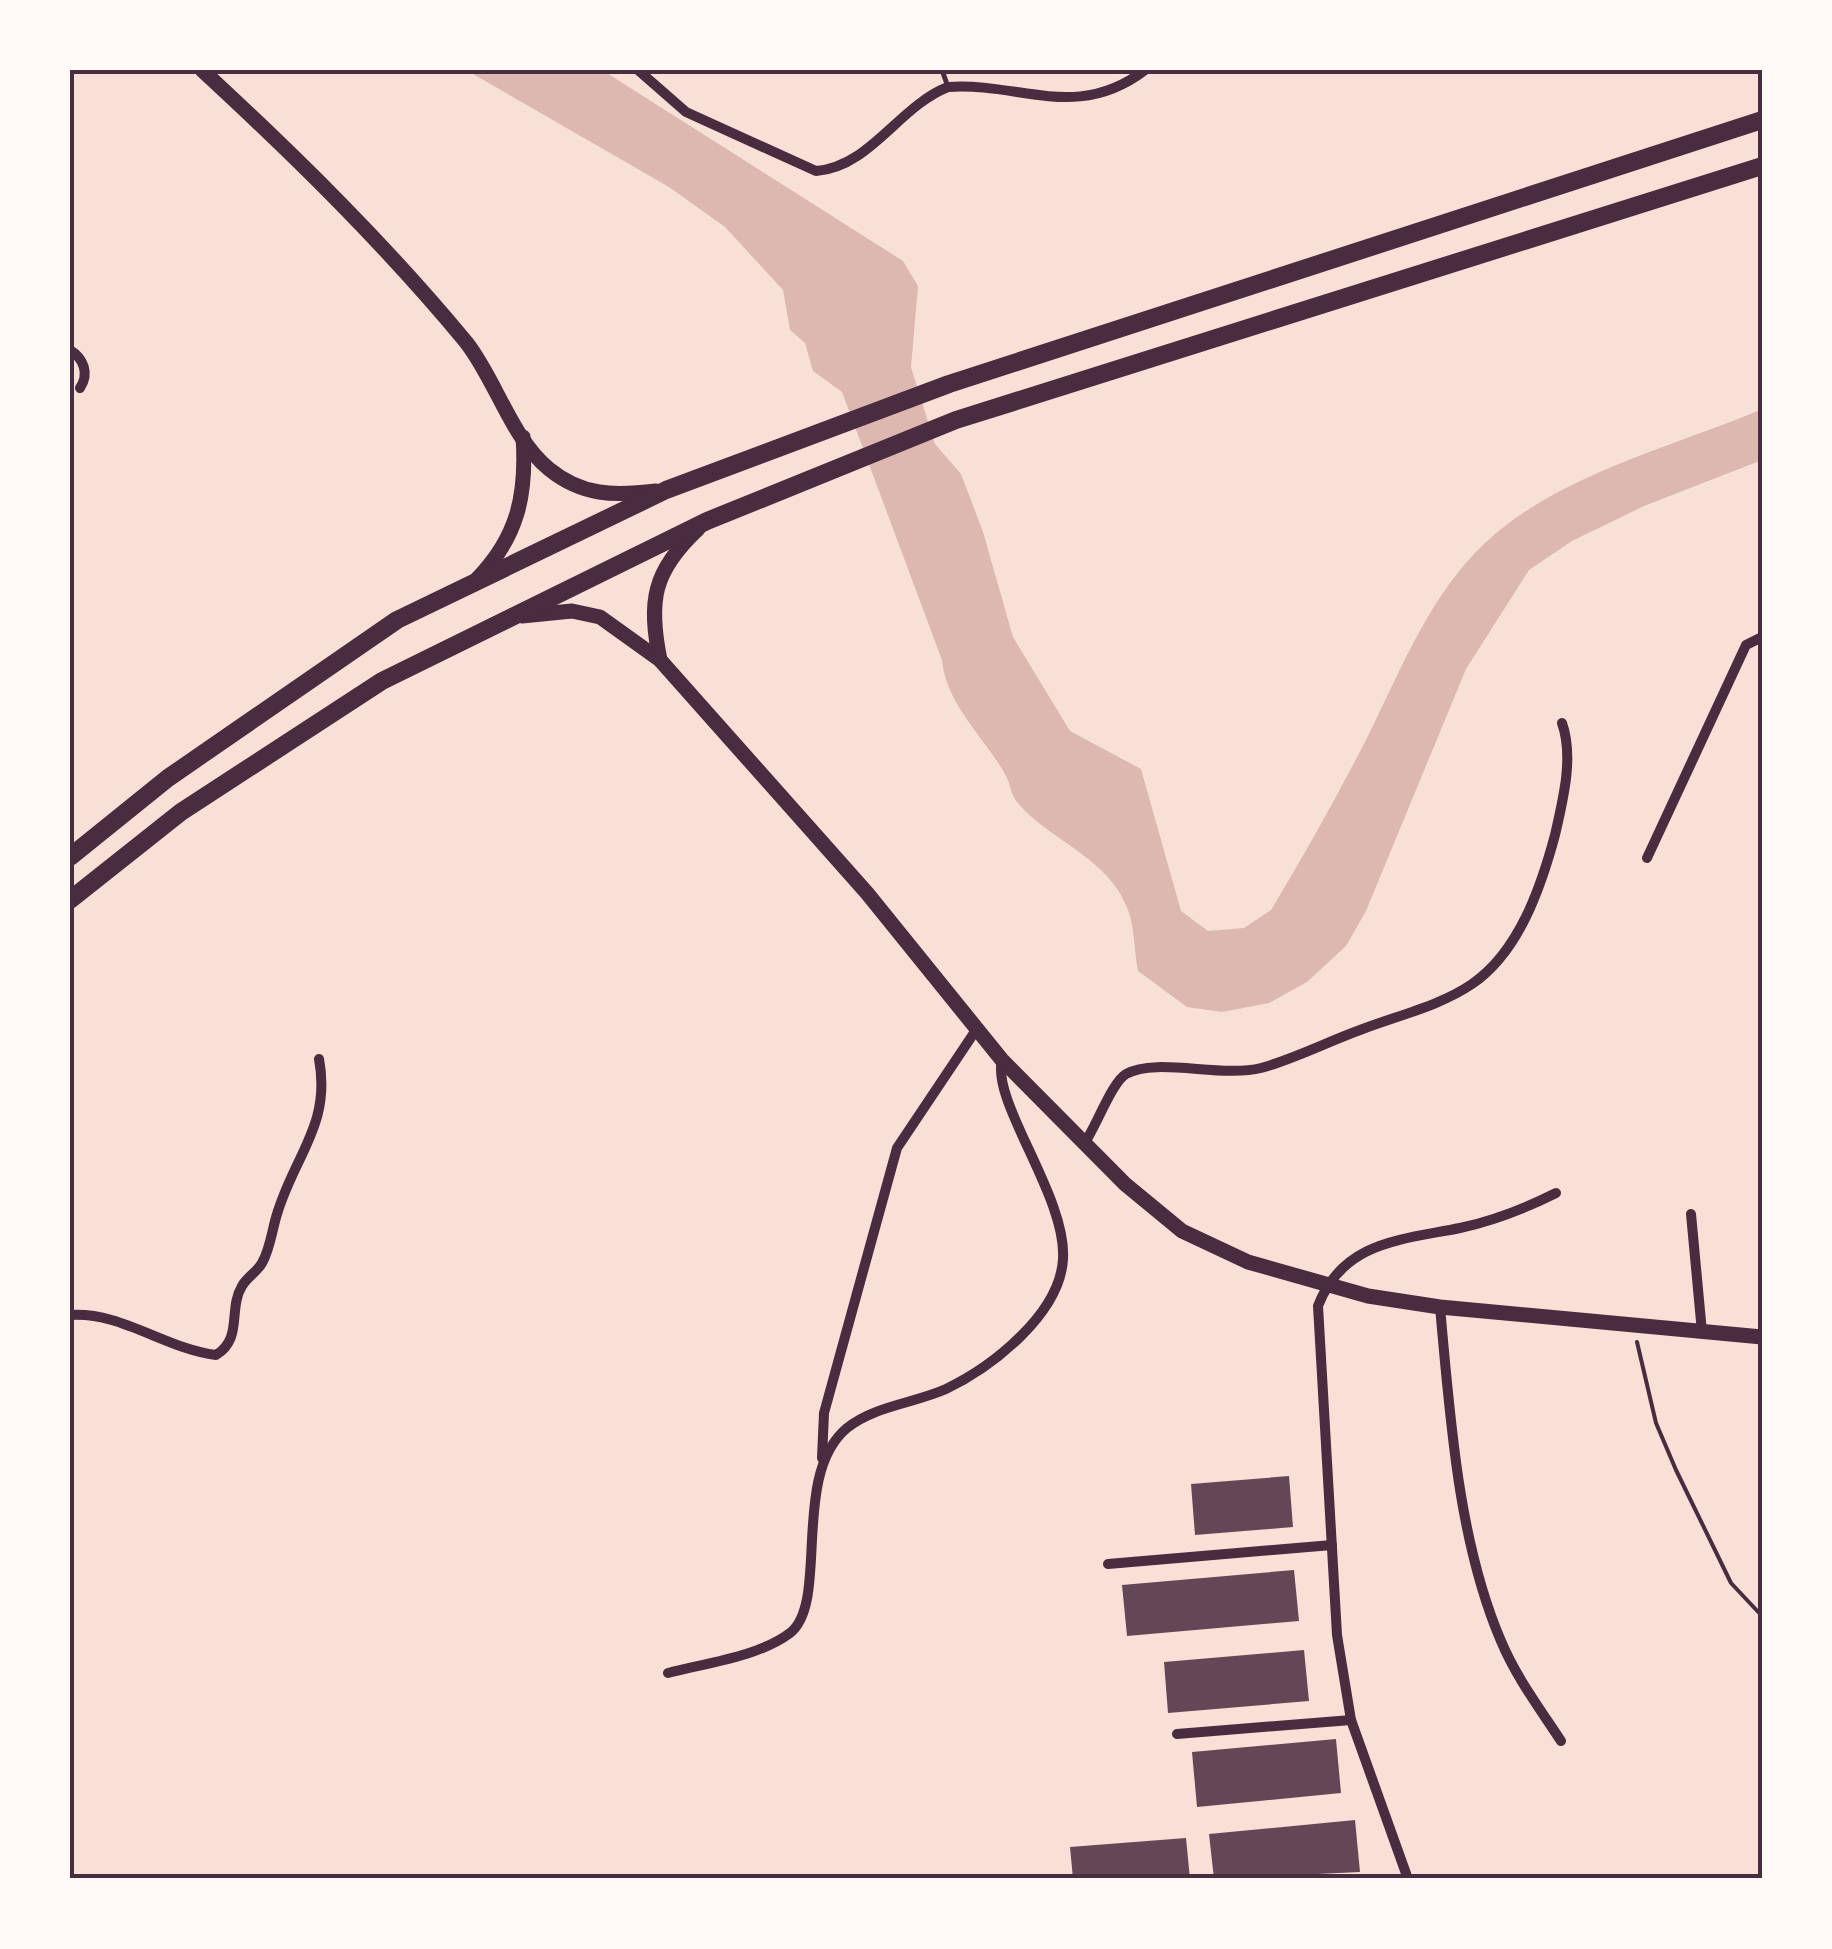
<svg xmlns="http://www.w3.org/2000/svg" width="1832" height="1949" viewBox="0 0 1832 1949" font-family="'Golos Text',sans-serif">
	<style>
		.water { fill: #dcb8b0 }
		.building { fill: #644757 }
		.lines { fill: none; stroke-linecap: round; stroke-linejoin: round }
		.path { stroke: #4a2c40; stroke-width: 4 }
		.service { stroke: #4a2c40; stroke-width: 5 }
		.minor { stroke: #4a2c40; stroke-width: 10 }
		.secondary { stroke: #4a2c40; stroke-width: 15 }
		.primary { stroke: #4a2c40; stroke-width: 18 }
		.neatline { fill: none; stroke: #4a2c40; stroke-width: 4 }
	</style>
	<rect width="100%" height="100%" fill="#f7e1d7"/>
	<path class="water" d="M466,70H602L903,261L918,286L911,367L935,444L961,474L983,532L1013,637L1070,731L1141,769L1181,911L1208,931L1244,928L1271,910C1305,854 1337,796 1367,738C1400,672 1429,596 1484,544C1558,474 1671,448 1762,409V460L1644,506L1572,541L1529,570L1466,669L1366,911L1346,946L1307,982L1269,1003L1222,1012L1187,1007L1138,971C1134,952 1135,928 1128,910C1110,858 1048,840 1017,802C1011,795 1010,782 1005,774C984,737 946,704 942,660L842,392L813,371L805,343L790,330L783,290L725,227L669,187Z"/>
	<g class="building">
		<path d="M1289,1476L1293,1527L1195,1535L1191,1484Z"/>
		<path d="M1294,1570L1299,1621L1127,1636L1122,1585Z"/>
		<path d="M1304,1650L1309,1701L1168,1713L1164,1662Z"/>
		<path d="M1336,1739L1341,1793L1197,1807L1192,1752Z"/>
		<path d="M1355,1820L1360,1872L1214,1879L1209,1834Z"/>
		<path d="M1186,1838L1190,1879H1073L1070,1847Z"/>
	</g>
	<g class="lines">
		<path class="path" d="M1637,1342L1656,1423L1676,1470L1731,1583L1762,1616"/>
		<path class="service" d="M942,70L948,87"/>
		<g class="minor">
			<path d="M638,70L686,112L816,171C870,167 899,106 948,87C1021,82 1077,122 1145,70"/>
			<path d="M70,350C83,358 90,373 80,388"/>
			<path d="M1647,858L1746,645L1762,637"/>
			<path d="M1084,1144C1096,1127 1112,1082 1126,1074C1156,1057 1221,1078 1261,1068C1294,1059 1327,1042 1360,1030C1396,1016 1440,1006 1472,984C1519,952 1541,887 1555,835C1563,800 1574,757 1562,723"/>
			<path d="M1691,1214L1702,1332"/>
			<path d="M1440,1307C1450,1416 1458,1541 1501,1641C1516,1677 1540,1709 1561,1741"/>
			<path d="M70,1315C120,1311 166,1349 216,1355C243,1339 228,1309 242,1286C247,1277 257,1272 262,1263C271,1247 272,1228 278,1211C296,1154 331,1123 319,1059"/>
			<path d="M822,1458L824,1413L897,1148L976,1030"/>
			<path d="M1108,1564L1332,1545"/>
			<path d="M668,1673C706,1663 758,1657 790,1633C830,1602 790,1475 847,1428C874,1406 915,1403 946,1389C992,1367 1060,1314 1063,1259C1067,1197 991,1102 1002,1060"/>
			<path d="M1177,1734L1351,1720"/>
			<path d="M1408,1879L1351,1720L1337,1635L1318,1306C1343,1241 1401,1240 1460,1228C1493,1221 1526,1208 1556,1193"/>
		</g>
		<g class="secondary">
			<path d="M202,70C295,156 385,244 466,342C496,380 511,438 549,469C582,496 614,496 656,491"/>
			<path d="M477,579C518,537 527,494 523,437"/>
			<path d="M522,616L572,611L600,617L660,660L867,893L1002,1060L1125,1184L1182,1231L1248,1262L1368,1296L1440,1307L1762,1337"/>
			<path d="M660,660C648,601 653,571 698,529"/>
		</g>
		<g class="primary">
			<path d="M70,857L168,778L397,620L666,490L949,384L1762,120"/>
			<path d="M70,900L181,812L382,681L707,521L956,420L1762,166"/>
		</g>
	</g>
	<rect width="1832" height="1949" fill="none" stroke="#fffaf5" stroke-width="145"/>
	<rect x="72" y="72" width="1688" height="1804" class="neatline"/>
</svg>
